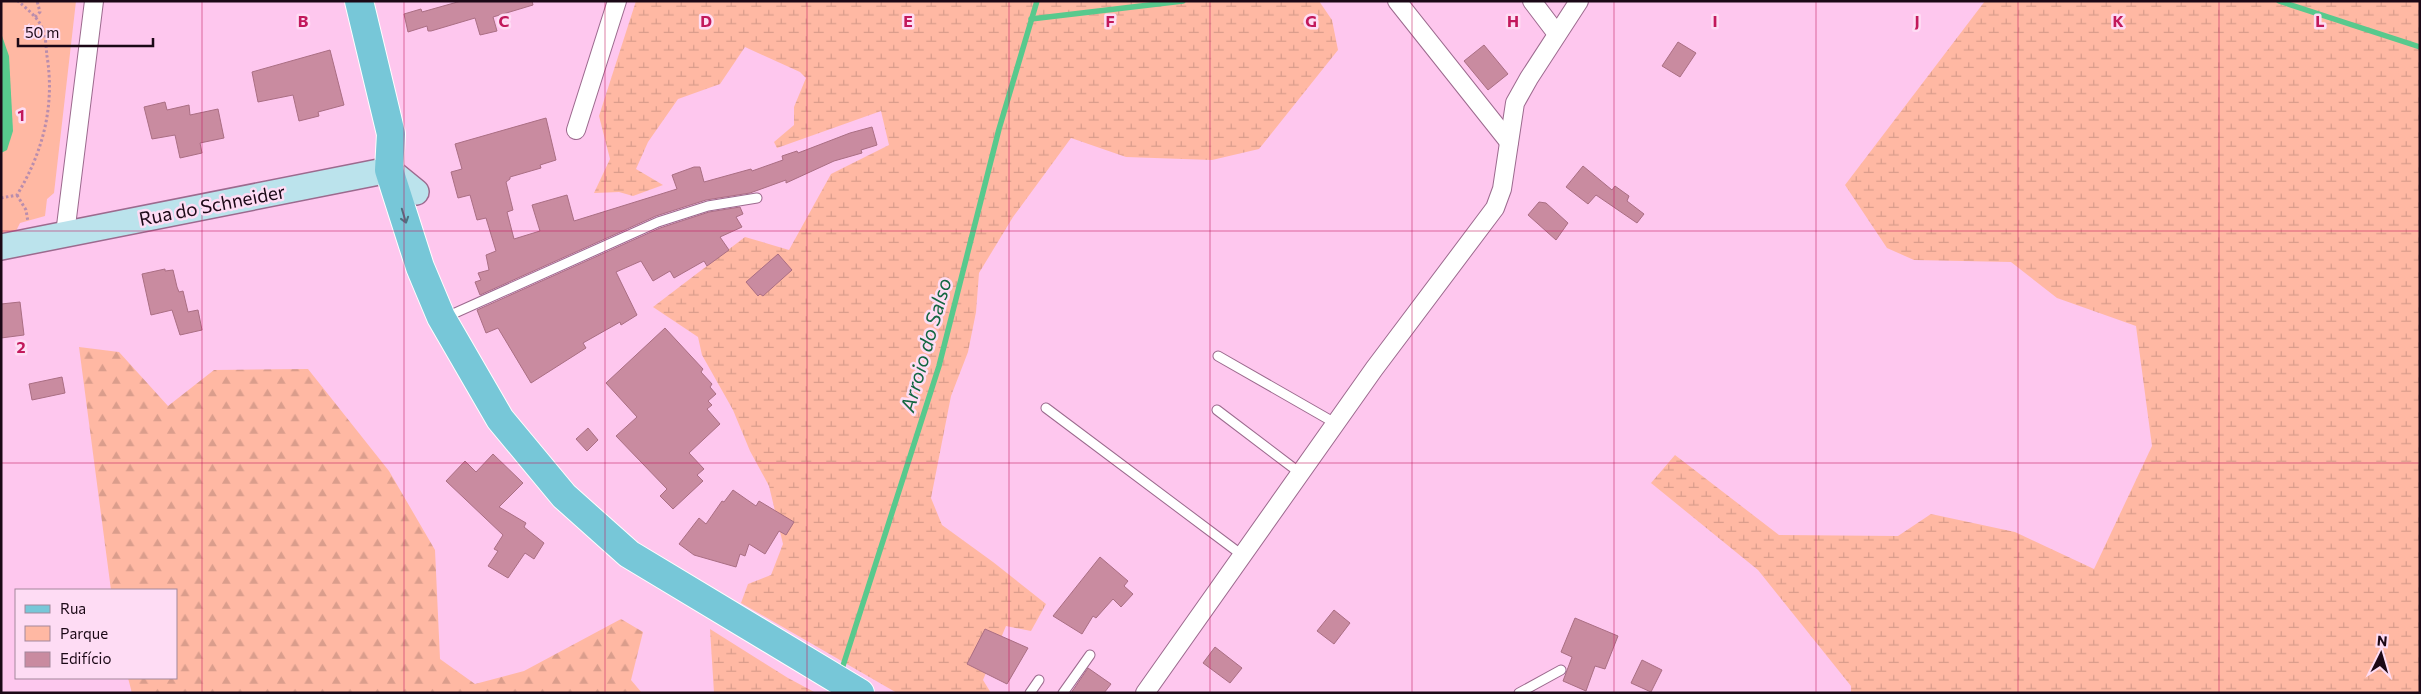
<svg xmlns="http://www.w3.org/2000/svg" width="2421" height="694" viewBox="0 0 2421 694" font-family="Commissioner,sans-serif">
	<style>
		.forest { fill: url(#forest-firs) }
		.wetland { fill: url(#wetland-marsh) }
		.park { fill: #ffb8a3 }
		.water { fill: #58c98d }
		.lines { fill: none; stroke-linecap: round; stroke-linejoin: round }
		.stream { stroke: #58c98d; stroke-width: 5.5 }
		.building { fill: #c98ba0; stroke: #aa6e83 }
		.lane-casing { stroke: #9c6a8e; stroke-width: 11 }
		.street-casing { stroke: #9c6a8e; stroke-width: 20 }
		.secondary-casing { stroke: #9c6a8e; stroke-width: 28 }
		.primary-casing { stroke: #fff; stroke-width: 30 }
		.path { stroke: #b98dad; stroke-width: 3; stroke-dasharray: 2.5 2.5; stroke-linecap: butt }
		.lane { stroke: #fff; stroke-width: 9 }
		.street { stroke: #fff; stroke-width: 18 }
		.secondary { stroke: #bbe3ec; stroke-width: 25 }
		.primary { stroke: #77c7d8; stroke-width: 28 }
		.oneway { stroke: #4e7181 }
		.grid { fill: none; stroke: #c2185b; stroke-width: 1; stroke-opacity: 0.55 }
		.labels { text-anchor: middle; stroke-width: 5; stroke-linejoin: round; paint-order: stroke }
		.street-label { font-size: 19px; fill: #1b0816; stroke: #fedcf4 }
		.water-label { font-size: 20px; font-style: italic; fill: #126640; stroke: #fedcf4 }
		.grid-label { font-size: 16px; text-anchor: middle; font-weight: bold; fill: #c2185b; stroke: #fedcf4; stroke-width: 5; stroke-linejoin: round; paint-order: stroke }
	</style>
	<defs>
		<pattern id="forest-firs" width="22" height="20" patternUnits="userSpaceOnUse" patternTransform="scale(1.25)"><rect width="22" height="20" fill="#ffb8a3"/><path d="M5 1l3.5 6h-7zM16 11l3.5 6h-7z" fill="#da9d8c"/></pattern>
		<pattern id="wetland-marsh" width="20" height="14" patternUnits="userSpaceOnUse" patternTransform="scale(1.25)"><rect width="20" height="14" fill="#ffb8a3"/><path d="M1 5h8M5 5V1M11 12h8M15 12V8" fill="none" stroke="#da9d8c"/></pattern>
	</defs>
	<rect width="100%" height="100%" fill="#fec7ee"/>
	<path class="forest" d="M79,347L119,352L168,406L214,370L308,369L389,471L435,550L440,659L475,684L524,671L621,619L643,632L631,680L642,693H132L128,678H176V590H111Z"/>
	<g class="wetland">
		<path d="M636,1H1319L1332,20L1338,50L1259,149L1212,160L1126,157L1071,138L1013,217L979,273L976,312L968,352L951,396L931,498L942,525L993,562L1046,604L1031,631L1006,626L983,680L991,693H897L741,603L748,584L771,575L783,544L769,486L750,451L733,410L702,355L698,337L653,307L745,237L789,250L831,174L889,145L881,111L777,148L774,142L794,125V107L806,78L800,72L745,47L720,84L678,99L648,142L636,169L663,185L633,196L619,192L594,193L610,159L599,116Z"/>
		<path d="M1985,1H2420V693H1851V686L1758,570L1651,483L1675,455L1779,535L1898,536L1931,514L2015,532L2094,569L2152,446L2136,326L2057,298L2011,262L1914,260L1887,248L1845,185Z"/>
		<path d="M710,629L788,678L816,693H714Z"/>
	</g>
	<path class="park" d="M1,1H76L54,193L47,199L45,216L20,223L16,231L1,234Z"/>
	<path class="water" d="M1,33L9,56L13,131L7,150L1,153Z"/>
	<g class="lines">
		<g class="stream">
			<path d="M2279,1L2420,47"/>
			<path d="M1031,19L1183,1"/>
			<path d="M841,672L939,366L999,129L1037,1"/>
		</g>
	</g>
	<g class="building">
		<path d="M461,1H532L533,5L493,17L497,31L480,35L475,18L431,31H428L427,26L408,32L404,14L421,9L422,12Z"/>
		<path d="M1678,42L1696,53L1680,77L1662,66Z"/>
		<path d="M1484,45L1508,74L1488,90L1464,61Z"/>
		<path d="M330,50L344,105L318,112L319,116L299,121L293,95L258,102L252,72Z"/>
		<path d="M165,102L167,110L189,105L190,115L218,109L224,138L200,143L202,153L180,158L175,135L152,139L144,107Z"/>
		<path d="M546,118L556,160L540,165L541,168L510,177V179L506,182L513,210L507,212L514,239L540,231L532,205L567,195L574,221L677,189L672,175L694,167H700L704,182L751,169L752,171L783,160L782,156L797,151L798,153L850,133L872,127L877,145L861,150L862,153L834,161L786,183V180L750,193L706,200L656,216L480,295L475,282L481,280L478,273L489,270L486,255L496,251L486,218L477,220L470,195L458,198L451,172L462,169L455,144Z"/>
		<path d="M1583,166L1612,190L1615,186L1629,196L1627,201L1644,214L1637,223L1596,195L1588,204L1566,187Z"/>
		<path d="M1539,202L1546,203L1568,223L1556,240L1528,215Z"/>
		<path d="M740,207L743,214L736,217L742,227L720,237L729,250L707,266L704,261L674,278L670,271L653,281L641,261L616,272L637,315L621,325L620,322L583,343L586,348L531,383L498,328L486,333L477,310L660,228L709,212Z"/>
		<path d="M778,254L792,270L763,296L760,294L758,296L746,282Z"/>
		<path d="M165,269V271L173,270L177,287L179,292L183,291L188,312L198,310L202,330L180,335L172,310L151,315L142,274Z"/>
		<path d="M20,302L24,335L1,338V304Z"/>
		<path d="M665,328L703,369L701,372L712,384L710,387L716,394L708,401L712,405L707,409L720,424L689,453L704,469L697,475L703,481L673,509L660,496L667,489L616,436L637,417L606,383Z"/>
		<path d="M62,377L65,393L32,400L29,384Z"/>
		<path d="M588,428L598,440L587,451L576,439Z"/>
		<path d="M493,454L523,483L499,507L526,523L524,527L544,543L534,559L525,553L508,578L488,566L498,551L494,549L503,535L446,481L465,461L476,472Z"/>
		<path d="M733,490L756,506L759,501L794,522L786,535L779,531L765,554L749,544L745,556L740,554L736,567L694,555L679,544L699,518L706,524L722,501L724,502Z"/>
		<path d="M1100,557L1128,581L1124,586L1133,594L1121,607L1113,599L1096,618L1093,616L1082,634L1053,616Z"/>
		<path d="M1334,610L1350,623L1334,644L1317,631Z"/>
		<path d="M1575,618L1618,636L1605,669L1595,666L1586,691L1563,681L1572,657L1561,652Z"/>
		<path d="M985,629L1028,648L1007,684L967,664Z"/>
		<path d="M1215,647L1242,668L1230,683L1203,663Z"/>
		<path d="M1642,660L1662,670L1651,692L1631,683Z"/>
		<path d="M1088,668L1111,684L1104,693H1071Z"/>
	</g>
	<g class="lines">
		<g class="lane-casing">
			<g id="lane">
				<path d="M455,313L658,222L708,206L757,198"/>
				<path d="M1218,356L1335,423"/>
				<path d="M1046,408L1242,555"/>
				<path d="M1217,410L1300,473"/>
				<path d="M1030,693L1039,680"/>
				<path d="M1063,693L1090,655"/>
				<path d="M1519,693L1561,670"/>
			</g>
		</g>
		<g class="street-casing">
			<g id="street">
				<path d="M1397,1L1509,142"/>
				<path d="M1532,1L1557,34"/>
				<path d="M576,130L617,1"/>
				<path d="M65,234L94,1"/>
				<path d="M1145,693L1374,369L1495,208L1502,189L1515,103L1529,78L1579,1"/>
			</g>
		</g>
		<g class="secondary-casing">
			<path id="secondary" d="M1,247L389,170L416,192"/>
		</g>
		<g class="primary-casing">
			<path id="primary" d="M359,1L391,134L389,170L420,267L441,317L500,419L564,496L629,554L860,693"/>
		</g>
		<g class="path">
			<path d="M35,17L40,12L37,1"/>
			<path d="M17,195L26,210L28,222"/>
			<path d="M1,198L17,195C43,152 55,106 47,56C46,48 46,37 43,30C39,18 27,9 18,1"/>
		</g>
		<use href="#lane" class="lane"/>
		<use href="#street" class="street"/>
		<use href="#secondary" class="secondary"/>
		<use href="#primary" class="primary"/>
	</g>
	<defs><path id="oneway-shaft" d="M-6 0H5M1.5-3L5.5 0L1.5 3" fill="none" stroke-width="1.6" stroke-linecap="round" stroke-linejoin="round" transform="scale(1.25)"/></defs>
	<use class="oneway" href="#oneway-shaft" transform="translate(404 216) rotate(73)"/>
	<path class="grid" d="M202,1V693M404,1V693M605,1V693M807,1V693M1009,1V693M1210,1V693M1412,1V693M1614,1V693M1816,1V693M2018,1V693M2219,1V693M1,231H2420M1,463H2420"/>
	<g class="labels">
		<g class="street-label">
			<text transform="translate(212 205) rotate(-11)" y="7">Rua do Schneider</text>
		</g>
		<g class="water-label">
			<text transform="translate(926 345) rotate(-74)" y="7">Arroio do Salso</text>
		</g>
	</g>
	<g class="grid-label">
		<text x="303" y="27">B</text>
		<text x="504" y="27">C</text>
		<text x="706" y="27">D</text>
		<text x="908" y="27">E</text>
		<text x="1110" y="27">F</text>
		<text x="1311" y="27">G</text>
		<text x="1513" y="27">H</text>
		<text x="1715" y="27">I</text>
		<text x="1917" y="27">J</text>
		<text x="2118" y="27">K</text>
		<text x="2320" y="27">L</text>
		<text x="21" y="121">1</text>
		<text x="21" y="353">2</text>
	</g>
	<rect width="2421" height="694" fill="none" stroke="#1b0816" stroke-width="5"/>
	<rect x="15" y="589" width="162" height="90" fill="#fedcf4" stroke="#a3879b"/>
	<rect x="25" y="605" width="25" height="8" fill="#77c7d8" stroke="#a3879b"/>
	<text x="60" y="614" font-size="15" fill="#1b0816">Rua</text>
	<rect x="25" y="626" width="25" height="15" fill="#ffb8a3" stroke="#a3879b"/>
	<text x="60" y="639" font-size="15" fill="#1b0816">Parque</text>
	<rect x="25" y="652" width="25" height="15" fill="#c98ba0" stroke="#a3879b"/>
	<text x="60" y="664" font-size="15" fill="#1b0816">Edifício</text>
	<g transform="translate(2381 654) rotate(5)" stroke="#fedcf4" stroke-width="4" paint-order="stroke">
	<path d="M0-4L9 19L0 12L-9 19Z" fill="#1b0816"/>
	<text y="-8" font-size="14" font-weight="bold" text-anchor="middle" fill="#1b0816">N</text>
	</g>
	<path d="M18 38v8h135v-8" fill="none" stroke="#1b0816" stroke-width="2.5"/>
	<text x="25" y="38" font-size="15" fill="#1b0816" stroke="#fedcf4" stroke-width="4" paint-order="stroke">50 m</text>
</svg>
